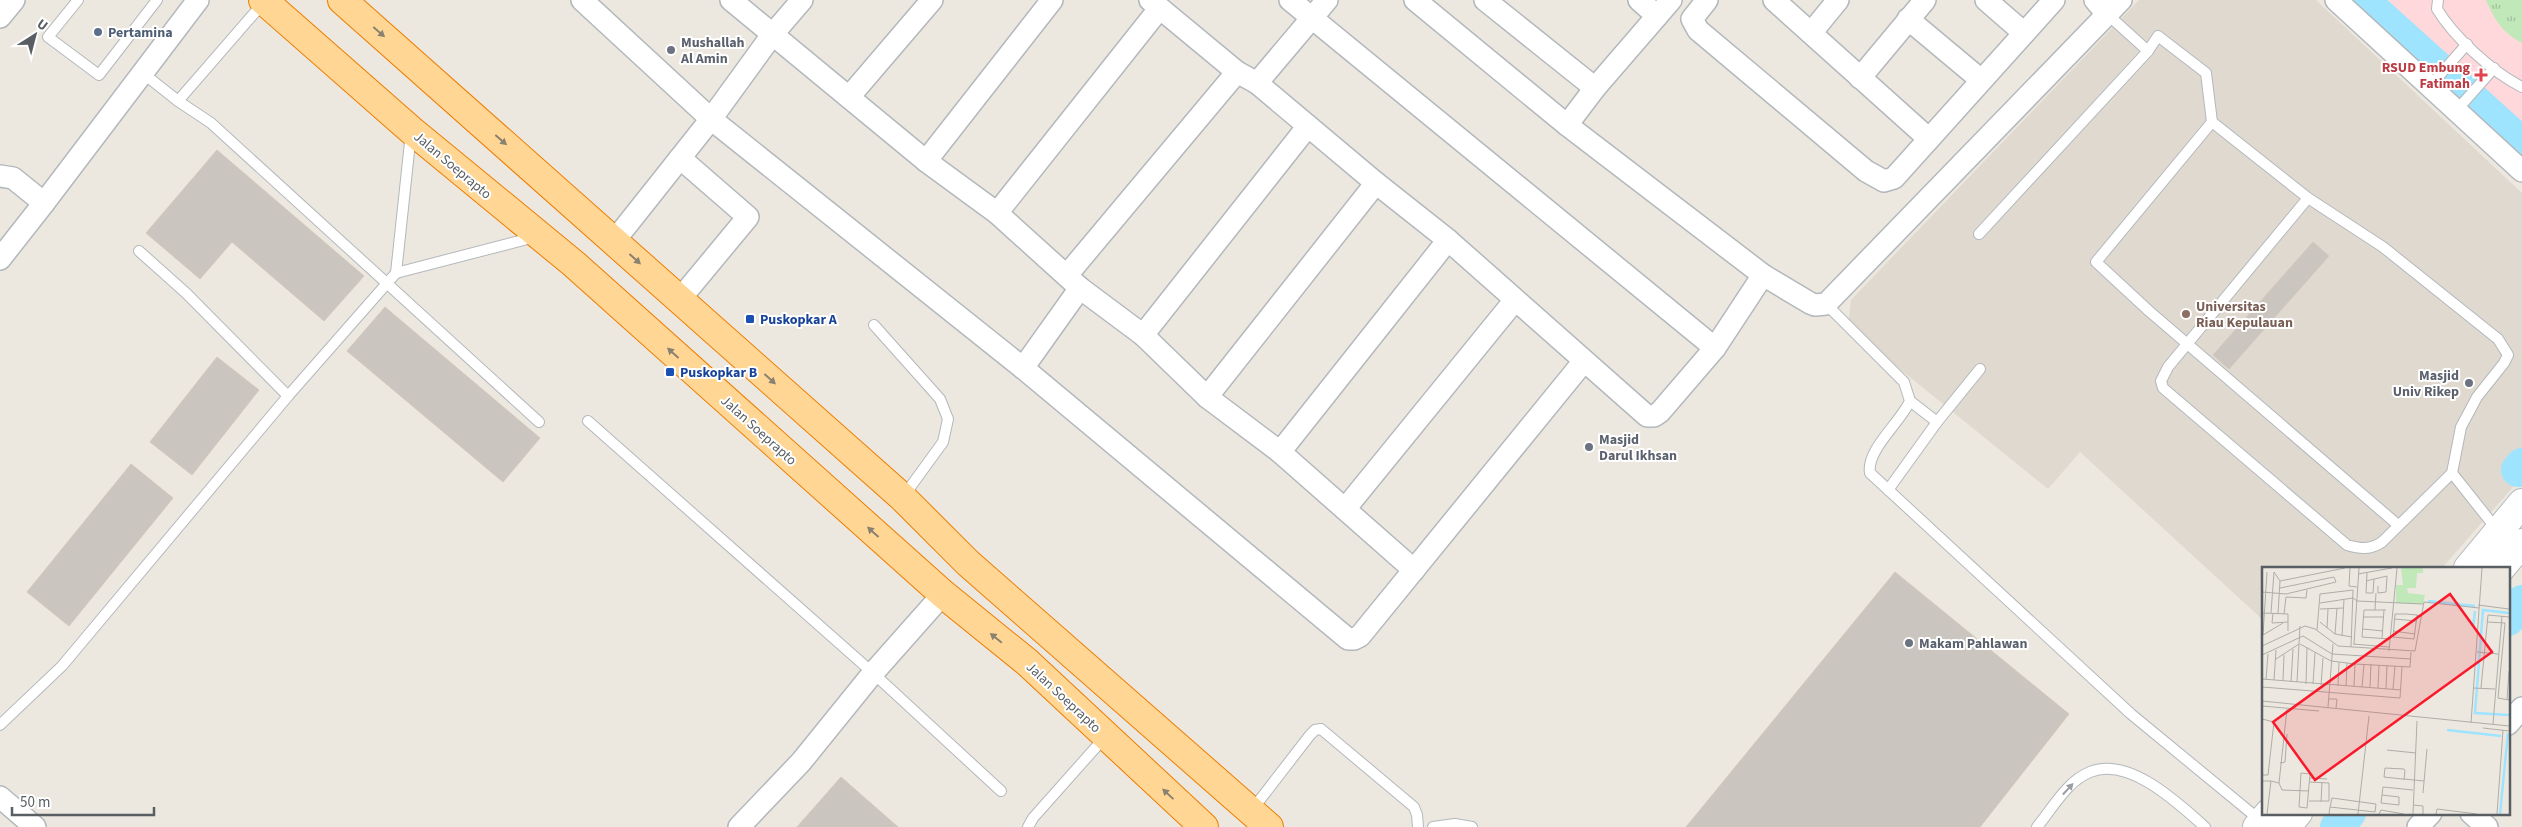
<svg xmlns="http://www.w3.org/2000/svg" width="2522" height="827" viewBox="0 0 2522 827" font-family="'Source Sans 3',sans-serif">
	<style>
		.education { fill: #e0d9d0 }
		.medical { fill: #fed8db }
		.grass { fill: url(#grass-tufts) }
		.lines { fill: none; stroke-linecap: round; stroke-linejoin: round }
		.river { stroke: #9ee4ff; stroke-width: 34 }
		.building { fill: #cac5be; stroke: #d3c8bd }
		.service-casing { stroke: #b3b8bc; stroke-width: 12 }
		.minor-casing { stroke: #b3b8bc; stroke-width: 24 }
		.secondary-casing { stroke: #b3b9be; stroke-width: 30 }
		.trunk-casing { stroke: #ed7d00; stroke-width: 30 }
		.service { stroke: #fff; stroke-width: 10 }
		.minor { stroke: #fff; stroke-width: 21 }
		.secondary { stroke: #fff; stroke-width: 28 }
		.trunk { stroke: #ffd694; stroke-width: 28 }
		.oneway { fill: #8a8271 }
		.oneway2 { fill: #9b9ea1 }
		.service-dot { fill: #5c6f8a; stroke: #fff; stroke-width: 2 }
		.worship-dot { fill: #6b7280; stroke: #fff; stroke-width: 2 }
		.health-dot { fill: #e0444e; stroke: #fff; stroke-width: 2 }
		.education-dot { fill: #8d6e63; stroke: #fff; stroke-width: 2 }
		.transit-dot { fill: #1a4fb4; stroke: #fff; stroke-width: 2 }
		.labels { text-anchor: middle; stroke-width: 4; stroke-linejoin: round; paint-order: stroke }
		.service-label { font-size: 14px; font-weight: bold; fill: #4e5e75; stroke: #fff; text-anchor: start }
		.worship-label { font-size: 14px; font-weight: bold; fill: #5b616d; stroke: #fff; text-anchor: start }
		.health-label { font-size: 14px; font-weight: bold; fill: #be3a42; stroke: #fff; text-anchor: end }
		.street-label { font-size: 14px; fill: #585e62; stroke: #fff }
		.education-label { font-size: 14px; font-weight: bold; fill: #785e54; stroke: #fff; text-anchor: start }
		.transit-label { font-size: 14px; font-weight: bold; fill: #164399; stroke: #fff; text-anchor: start }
		.inset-river { fill: none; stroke: #9ee4ff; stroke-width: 2.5 }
		.inset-road { fill: none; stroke: #adada9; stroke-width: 1 }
		.view { fill: #fa192b; fill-opacity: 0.15; stroke: #fa192b; stroke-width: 2.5 }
		.inset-edge { fill: none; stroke: #585e62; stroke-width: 2.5 }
	</style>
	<defs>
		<pattern id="grass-tufts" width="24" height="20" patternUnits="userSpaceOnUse" patternTransform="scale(1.25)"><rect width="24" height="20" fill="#c0e8b9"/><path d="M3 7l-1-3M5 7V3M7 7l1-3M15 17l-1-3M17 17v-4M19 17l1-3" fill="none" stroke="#9fbf9a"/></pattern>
	</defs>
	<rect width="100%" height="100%" fill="#ede8df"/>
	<path class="education" d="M2139,0H2316L2522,193V477L2442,568H2263V620L2080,452L2048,489L1848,327L1851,300Z"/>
	<path class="medical" d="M2357,0H2522V149Z"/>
	<path class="grass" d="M2486,0H2522V43C2502,32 2495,21 2486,0Z"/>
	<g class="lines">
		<g class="river">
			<path d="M2362,0L2522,144"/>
			<path d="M2518,470L2522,465"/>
			<path d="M2508,619L2522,602"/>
			<path d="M2337,827L2349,813"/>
		</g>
	</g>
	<g class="building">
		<path d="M217,150L364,276L324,321L232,242L200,279L146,233Z"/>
		<path d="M2313,242L2329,256L2229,369L2213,355Z"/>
		<path d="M385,307L540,438L503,482L347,351Z"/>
		<path d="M217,357L259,390L192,475L150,442Z"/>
		<path d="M131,464L173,498L69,626L27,592Z"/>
		<path d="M1895,572L2069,714L1980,827H1686Z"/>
		<path d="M841,777L898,827H797Z"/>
	</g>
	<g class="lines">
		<g class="service-casing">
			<g id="service">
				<path d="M78,0L48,37L99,75L157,0"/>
				<path d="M2438,0L2437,9C2454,37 2492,72 2522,87"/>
				<path d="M2148,51L2158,36L2206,73L2212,122L2096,262L2149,311L2398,525"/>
				<path d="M144,74L178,101L211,123L539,422"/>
				<path d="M2430,86L2467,44"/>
				<path d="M178,101L264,2"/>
				<path d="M2456,111L2494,68"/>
				<path d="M2212,122L2308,198L2383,247L2498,339L2508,355L2504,363L2477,397L2461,427L2452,473L2382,542C2370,550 2361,549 2347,545L2163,388L2161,381L2168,367L2308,198"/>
				<path d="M411,133L396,273L535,237"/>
				<path d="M1979,234L2148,51L2107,14"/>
				<path d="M139,251L186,293L288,396"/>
				<path d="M1826,304L1904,382L1910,401C1900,423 1866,450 1870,473L2131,714L2261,821"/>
				<path d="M874,325L940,399L948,419L943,442L903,497"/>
				<path d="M588,421L873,673L1001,791"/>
				<path d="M1937,422L1980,369"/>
				<path d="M2452,473L2498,531"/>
				<path d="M1888,490L1937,422L1910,401"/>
				<path d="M0,725L62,666L288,396L396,273"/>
				<path d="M1252,810L1310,735L1315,730L1321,729L1414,807L1417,815L1418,827"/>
				<path d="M1028,827L1033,818L1105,737"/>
				<path d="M1433,827L1455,824L1472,827"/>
				<path d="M2037,827C2052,809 2067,781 2090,772C2129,756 2178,803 2205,827"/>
			</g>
		</g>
		<g class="minor-casing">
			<g id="minor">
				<path d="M582,0L711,119L1023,368L1348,639H1354L1360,636L1584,361"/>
				<path d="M731,0L926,161L997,213L1080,288L1143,335L1207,397L1280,452L1414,570"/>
				<path d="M1150,0L1237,72L1257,83L1376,183L1448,240L1647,416H1654L1660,412L1715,348L1763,275"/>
				<path d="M1290,0L1715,348"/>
				<path d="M1415,0L1567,125L1763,275L1810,303L1815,305L1826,304L2121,0"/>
				<path d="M1485,0L1595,88"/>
				<path d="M1639,0L1657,16"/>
				<path d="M1707,0L1692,19L1698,30L1866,171L1884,181L1894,178L2054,0"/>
				<path d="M1774,0L1929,139"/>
				<path d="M1986,0L2024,33"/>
				<path d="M2095,0L2107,14"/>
				<path d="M2336,0L2522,171"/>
				<path d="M0,17L14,0"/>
				<path d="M1908,19L1981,80"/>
				<path d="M1811,33L1838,0"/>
				<path d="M1860,78L1925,0"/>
				<path d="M1257,83L1327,0"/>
				<path d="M849,97L932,0"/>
				<path d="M1567,125L1595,88L1671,0"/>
				<path d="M680,158L748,217L680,299"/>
				<path d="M926,161L1052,0"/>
				<path d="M0,176L13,178L44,203L198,0"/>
				<path d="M997,213L1159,9"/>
				<path d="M615,240L711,119L772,35L802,0"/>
				<path d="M0,259L44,203"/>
				<path d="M1067,275L1237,72"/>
				<path d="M1143,335L1308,126"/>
				<path d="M1023,368L1080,288"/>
				<path d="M1207,397L1376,183"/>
				<path d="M1280,452L1448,240"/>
				<path d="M1345,509L1515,300"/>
				<path d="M2508,724L2522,708"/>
				<path d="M0,797L35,827"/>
				<path d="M2471,813L2487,827"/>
				<path d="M739,827L801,762L873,673L943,594"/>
				<path d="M2418,827L2431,813"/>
			</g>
		</g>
		<g class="secondary-casing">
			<g id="secondary">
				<path d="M2468,568L2522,503"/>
				<path d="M2501,568L2522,543"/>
				<path d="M2257,827L2269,813"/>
				<path d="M2286,827L2298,813"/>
			</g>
		</g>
		<g class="trunk-casing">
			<g id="trunk">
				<path d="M263,0L411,130L574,264L943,594L1027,662L1204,827"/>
				<path d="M342,0L902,497L968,563L1269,827"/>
			</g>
		</g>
		<use href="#service" class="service"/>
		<use href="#minor" class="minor"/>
		<use href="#secondary" class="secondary"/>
		<use href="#trunk" class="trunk"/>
	</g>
	<defs><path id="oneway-solid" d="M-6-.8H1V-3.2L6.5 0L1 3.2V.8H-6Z" transform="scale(1.25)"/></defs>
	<g class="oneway">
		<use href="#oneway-solid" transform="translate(379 32) rotate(41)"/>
		<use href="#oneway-solid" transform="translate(501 140) rotate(41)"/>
		<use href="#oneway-solid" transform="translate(635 259) rotate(42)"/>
		<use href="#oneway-solid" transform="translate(673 353) rotate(-138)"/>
		<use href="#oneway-solid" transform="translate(770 379) rotate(42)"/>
		<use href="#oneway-solid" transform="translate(873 532) rotate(-138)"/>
		<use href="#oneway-solid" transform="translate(996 638) rotate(-141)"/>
		<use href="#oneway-solid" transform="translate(1168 794) rotate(-137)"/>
	</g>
	<use class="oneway2" href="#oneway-solid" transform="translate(2068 789) rotate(-47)"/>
	<circle class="service-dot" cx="98" cy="32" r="5"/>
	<g class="worship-dot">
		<circle cx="671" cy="50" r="5"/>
		<circle cx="2469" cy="383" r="5"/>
		<circle cx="1589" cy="447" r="5"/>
		<circle cx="1909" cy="643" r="5"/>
	</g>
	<path class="health-dot" d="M2478.5 67.5h5v5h5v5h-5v5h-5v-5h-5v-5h5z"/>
	<circle class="education-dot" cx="2186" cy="314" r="5"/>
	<g class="transit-dot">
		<rect x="745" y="314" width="10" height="10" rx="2.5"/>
		<rect x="665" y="367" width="10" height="10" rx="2.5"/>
	</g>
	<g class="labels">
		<g class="service-label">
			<text x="108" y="37">Pertamina</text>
		</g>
		<g class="worship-label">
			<text x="681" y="47">Mushallah<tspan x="681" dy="16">Al Amin</tspan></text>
			<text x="2459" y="380" text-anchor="end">Masjid<tspan x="2459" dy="16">Univ Rikep</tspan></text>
			<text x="1599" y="444">Masjid<tspan x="1599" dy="16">Darul Ikhsan</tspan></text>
			<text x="1919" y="648">Makam Pahlawan</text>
		</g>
		<g class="health-label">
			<text x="2470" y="72">RSUD Embung<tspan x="2470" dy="16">Fatimah</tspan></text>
		</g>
		<g class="street-label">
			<text transform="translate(453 165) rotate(40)" y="5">Jalan Soeprapto</text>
			<text transform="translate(759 430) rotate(42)" y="5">Jalan Soeprapto</text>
			<text transform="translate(1064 697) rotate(43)" y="5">Jalan Soeprapto</text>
		</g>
		<g class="education-label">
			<text x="2196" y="311">Universitas<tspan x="2196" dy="16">Riau Kepulauan</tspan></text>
		</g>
		<g class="transit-label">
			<text x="760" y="324">Puskopkar A</text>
			<text x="680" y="377">Puskopkar B</text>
		</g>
	</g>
	<g transform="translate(2262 567)">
		<rect width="248" height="248" fill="#ede8df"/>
		<path d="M139,1H161V6H155L154,21H145L146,26L163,28L161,37L134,36V18H141Z" fill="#c0e8b9"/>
		<path class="inset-river" d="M166,34L213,39M247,46L221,43L213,146L247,148M211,60L213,44M185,163L239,169M238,247L246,166"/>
		<path class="inset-road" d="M88,1L87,19L95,20M12,5L18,14L16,47M105,6L104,26H111L112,12M96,7L130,1M18,14L83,1M104,14L125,9L124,25L116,26V19M0,25L24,27L74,15L72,10L18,21M24,30L44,31L45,23M58,36L91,31L95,34L161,37M216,38L247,42M58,42L82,41M113,43L114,26M124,43H102L100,70L128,72M0,46L26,47V64M9,46L12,5M11,46L10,56L26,55M22,47L24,30M155,48L152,72L131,70L133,47H144L155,48L159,49M101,50H122M132,52L155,54M58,55L73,67L90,70M225,55L243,56L236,131L247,133M65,61L66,42M101,62L121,64M55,63L58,27L91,23L89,80M131,64L153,67M73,67L75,41M1,68L5,5M1,68L21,56M80,69L82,32M120,71L122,43M38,77L69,94L93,97L148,100L149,85M91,77L127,80M92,77L97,1M0,79L43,59L53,62L76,79L153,84L162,35L217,41M127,84L135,1M215,85L236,87M0,88L41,69L70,87L149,92M14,92L37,77M0,112L139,123M4,112L6,87M12,113L14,83M21,114L22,88M29,115L31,82M35,115L38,59M44,117L45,80M51,117L53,86M59,118L61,91M76,119L77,95M84,119L85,96M92,119L93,97M0,120L138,131L140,100M100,120L102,97M108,120L109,97M116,121L117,98M211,121L233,122M219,121L226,48L247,50M124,122L125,98M131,122L133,99M67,132H75L74,141M245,133L247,104M0,134L247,159M0,139L57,144M66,140L71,77M0,152L12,155L6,208H0M209,156L220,1M231,157L240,49M221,161L247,164M125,183L154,186M18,196L23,195L25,167M39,206L48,207L45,241L37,240ZM48,211L65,212M142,213V212L143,204L142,202L123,201L122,210L140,212H142L162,214M0,214H9L5,247M9,214L17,216L25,142M17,216L20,223L47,224M161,226L165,182M120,228L137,230V238L119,236L121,220L151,223M47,234H67V216L47,215M59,235L60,215M151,238L161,239V247M67,247L68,240L113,245L114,237L70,231L68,240M96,247L107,149M117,247L119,243L142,247M151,247L155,154M174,247L175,242L215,247M235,247L241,163"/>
		<path class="view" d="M188,27L230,85L53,213L11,155Z"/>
		<rect width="248" height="248" class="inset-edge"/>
	</g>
	<g transform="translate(35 35) rotate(36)" stroke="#ffffff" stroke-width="4" paint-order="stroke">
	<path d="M0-4L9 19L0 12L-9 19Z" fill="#585e62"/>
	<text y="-8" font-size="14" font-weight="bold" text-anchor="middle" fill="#585e62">U</text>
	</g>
	<path d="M12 807v8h142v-8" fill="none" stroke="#585e62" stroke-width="2.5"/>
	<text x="20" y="807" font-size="15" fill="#585e62" stroke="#ffffff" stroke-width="4" paint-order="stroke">50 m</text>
</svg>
